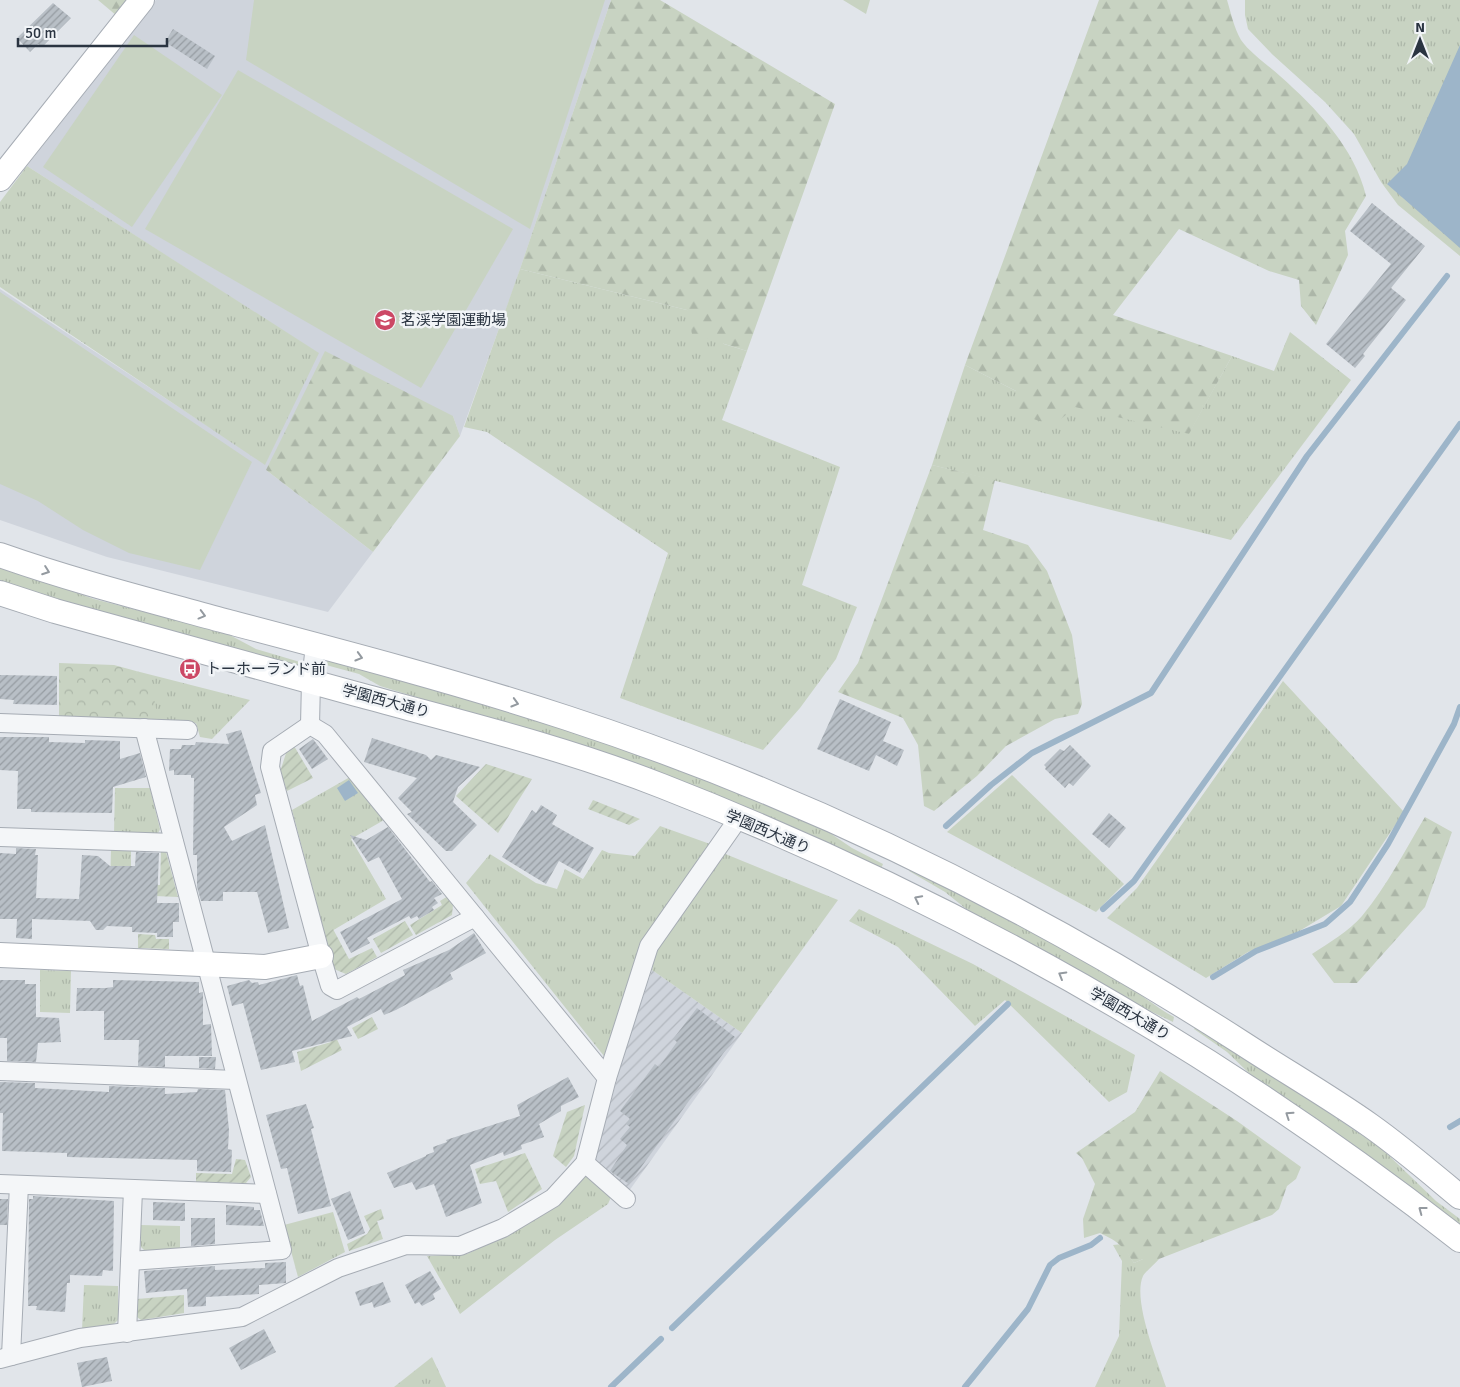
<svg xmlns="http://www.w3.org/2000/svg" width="1460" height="1387" viewBox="0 0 1460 1387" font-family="Signika,'Noto Sans JP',sans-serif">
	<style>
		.built { fill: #cfd4dc }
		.industrial { fill: url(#industrial-furrows) }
		.grass { fill: url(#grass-tufts) }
		.forest { fill: url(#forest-firs) }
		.park { fill: url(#park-crowns) }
		.garden { fill: url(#garden-furrows) }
		.pitch { fill: #c8d3c2 }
		.water { fill: #9db5c9 }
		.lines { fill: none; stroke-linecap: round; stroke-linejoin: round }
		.stream { stroke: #9db5c9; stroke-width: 6 }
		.building { fill: url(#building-hatch) }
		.street-casing { stroke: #a6acb4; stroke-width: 20 }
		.secondary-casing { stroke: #a6acb4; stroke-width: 26 }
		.street { stroke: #f4f6f8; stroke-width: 18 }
		.secondary { stroke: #fff; stroke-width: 24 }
		.oneway { stroke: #949aa0 }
		.labels { text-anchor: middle; stroke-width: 5; stroke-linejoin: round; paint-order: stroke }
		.poi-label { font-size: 15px; fill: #2a3441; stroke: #f1f4f7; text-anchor: start }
		.street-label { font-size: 15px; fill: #2a3441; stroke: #f1f4f7 }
	</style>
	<defs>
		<pattern id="industrial-furrows" width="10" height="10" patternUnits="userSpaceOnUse" patternTransform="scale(1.25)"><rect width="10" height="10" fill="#cfd4dc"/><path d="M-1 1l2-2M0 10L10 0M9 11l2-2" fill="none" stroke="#b2b7be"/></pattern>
		<pattern id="grass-tufts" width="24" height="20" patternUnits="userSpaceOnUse" patternTransform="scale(1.25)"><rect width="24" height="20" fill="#c8d3c2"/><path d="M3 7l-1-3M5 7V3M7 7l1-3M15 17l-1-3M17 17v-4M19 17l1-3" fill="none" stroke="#acb6a8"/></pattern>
		<pattern id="forest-firs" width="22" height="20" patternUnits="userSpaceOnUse" patternTransform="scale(1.25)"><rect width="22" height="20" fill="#c8d3c2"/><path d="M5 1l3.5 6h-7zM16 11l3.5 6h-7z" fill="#acb6a8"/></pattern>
		<pattern id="park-crowns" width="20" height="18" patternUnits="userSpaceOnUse" patternTransform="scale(1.25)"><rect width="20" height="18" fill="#c8d3c2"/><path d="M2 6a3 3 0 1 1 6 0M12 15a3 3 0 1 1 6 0" fill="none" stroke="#acb6a8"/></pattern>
		<pattern id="garden-furrows" width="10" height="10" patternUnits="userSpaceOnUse" patternTransform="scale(1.25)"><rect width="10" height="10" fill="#c8d3c2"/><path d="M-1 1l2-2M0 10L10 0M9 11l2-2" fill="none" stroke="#acb6a8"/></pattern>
		<pattern id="building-hatch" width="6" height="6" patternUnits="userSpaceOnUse" patternTransform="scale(1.25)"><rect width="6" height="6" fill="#b8bfc6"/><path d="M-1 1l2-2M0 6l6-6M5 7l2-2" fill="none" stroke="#969ca2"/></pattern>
	</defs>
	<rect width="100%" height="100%" fill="#e1e5ea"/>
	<path class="built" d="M156,0H611L514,287L460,436L453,416L266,470L373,552L328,612L107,557L0,520V289L265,464L318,353L27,166Z"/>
	<path class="industrial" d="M652,970L742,1033L629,1191L594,1164L623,1057Z"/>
	<g class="grass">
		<path d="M843,0H870L866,14Z"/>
		<path d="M1245,0H1460V256L1398,205L1381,182L1354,134L1325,102L1273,55L1248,29L1245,15Z"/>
		<path d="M27,166L319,353L265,465L0,287V202Z"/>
		<path d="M520,269L687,310L724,344L747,351L722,420L840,467L802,585L857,607L836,659L800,708L763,750L620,698L668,553L487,432L464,427Z"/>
		<path d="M1290,332L1351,380L1231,540L932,465L965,365L1016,391L1189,433L1232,356L1274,371Z"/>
		<path d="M0,566L94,599L226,633L256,649L300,662L298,668L90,610L0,582Z"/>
		<path d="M328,659L546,720L666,765L821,827L852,848L883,864L881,869L557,740L380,686L359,674L326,665Z"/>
		<path d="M136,671L250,700L212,739L200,737L196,723L158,722Z"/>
		<path d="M1283,681L1404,812L1341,906L1291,936L1248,952L1206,978L1107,918L1137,888Z"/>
		<path d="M1012,775L1124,884L1096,912L947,832Z"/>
		<path d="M350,777L384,820L351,839L386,899L325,935L292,810Z"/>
		<path d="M115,788H150L160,829L157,835L114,834Z"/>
		<path d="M660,826L710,844L644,941L604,1056L466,883L490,854L536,883L557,889L565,869L583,879L602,850L609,853L635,856Z"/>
		<path d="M111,849L131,850V893H110Z"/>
		<path d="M723,853L838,900L742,1033L652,970L656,948Z"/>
		<path d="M913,868C983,905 1052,943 1120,981C1139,992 1155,1007 1174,1017L1173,1022L1123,998L975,916L945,892L909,871Z"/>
		<path d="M859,909L973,964L1135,1055L1127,1092L1109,1102L1005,1000L975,1026L898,947L849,921Z"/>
		<path d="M40,970L71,971L70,1013L40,1012Z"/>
		<path d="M1197,1024L1381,1148L1436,1201L1460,1219V1227L1252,1076L1227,1052L1194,1029Z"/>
		<path d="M585,1174L611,1197L608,1204L555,1240L460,1314L427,1256L467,1254L516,1230Z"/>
		<path d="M333,1212L345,1252L298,1277L284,1225Z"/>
		<path d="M141,1225L180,1226V1251L146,1252L141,1247Z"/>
		<path d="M1122,1244L1134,1263L1143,1259H1159C1155,1264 1146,1271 1143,1276C1132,1300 1158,1362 1166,1387H1095L1119,1336L1122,1261L1113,1245Z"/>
		<path d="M84,1285L118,1286V1320L111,1327L82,1330Z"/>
		<path d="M432,1357L446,1387H394Z"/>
	</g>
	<g class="forest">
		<path d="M98,0H129L117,16Z"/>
		<path d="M611,0H660L835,104L747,351L692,334L687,310L520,269Z"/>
		<path d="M1099,0H1227C1231,13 1234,28 1241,40C1250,53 1268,65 1280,76C1316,108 1355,148 1366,196L1345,231L1348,255L1316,325L1301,306L1299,280L1269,271L1179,229L1113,315L1232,356L1189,434L1075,407L1053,426L1017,413L1016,391L965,365Z"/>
		<path d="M325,351L453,416L460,436L373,552L266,470Z"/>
		<path d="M932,465L995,480L983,530L1028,545L1047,571L1072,635L1082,704L1078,714L1055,719L1006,746L977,776L934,811L924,806L918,745L903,718L838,692L858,663Z"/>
		<path d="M1425,817L1452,832L1425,907L1357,983H1334L1312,954C1329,943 1349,931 1362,916C1387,886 1405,850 1425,817Z"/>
		<path d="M1160,1071L1237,1121L1301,1167L1296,1179L1287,1186L1279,1209L1272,1215L1159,1259H1143L1134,1263C1123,1246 1119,1242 1100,1233L1084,1238L1083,1219L1095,1184L1082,1158L1076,1153L1135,1112Z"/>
	</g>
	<path class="park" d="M59,663L114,665L136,671L155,702L158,722L59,718Z"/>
	<g class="garden">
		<path d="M294,746L313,778L287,791L280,772L287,750Z"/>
		<path d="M486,764L532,779L498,833L456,796Z"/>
		<path d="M593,800L640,819L629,825L588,809Z"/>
		<path d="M161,851L166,852L178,897L133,895L134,885H160Z"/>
		<path d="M448,896L453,905L452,915L416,935L410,925L442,905L440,901Z"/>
		<path d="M405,921L413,935L381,953L373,939Z"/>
		<path d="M333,929L349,959L372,948L377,957L346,974L334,969L325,935Z"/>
		<path d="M138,934L155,935L156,939H169V949L138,948Z"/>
		<path d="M372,1017L378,1029L358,1039L352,1028Z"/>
		<path d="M332,1029L342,1050L301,1071L297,1052L331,1042L329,1031Z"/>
		<path d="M585,1105L574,1156L566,1167L553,1156L567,1112Z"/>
		<path d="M525,1153L542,1189L508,1212L496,1181L480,1184L475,1169Z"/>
		<path d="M236,1159L245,1160L251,1177L246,1183L196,1182V1173L232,1174Z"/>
		<path d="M381,1209L384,1219L377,1221L383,1239L349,1251L347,1244L367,1234L370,1229L364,1216Z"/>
		<path d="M184,1295V1313L141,1320L137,1317V1299Z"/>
	</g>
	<g class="pitch">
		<path d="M254,0H605L530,229L246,60Z"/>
		<path d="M134,35L222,95L132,227L43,167Z"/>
		<path d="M238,70L513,229L421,388L145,229Z"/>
		<path d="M0,292L252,462L200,570L129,553L83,530L38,501L0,484Z"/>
	</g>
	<g class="water">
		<path d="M1460,45V248L1387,184L1407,164Z"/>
		<path d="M349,780L358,793L345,801L337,788Z"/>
	</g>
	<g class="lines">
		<g class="stream">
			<path d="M946,826L991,785L1032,753L1151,693L1307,456L1447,276"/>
			<path d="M1103,909L1134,881L1460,424"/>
			<path d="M1213,977L1256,951L1325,924L1350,902L1388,844L1454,724L1460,707"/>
			<path d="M1450,1127L1460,1121"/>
			<path d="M672,1328L1008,1004"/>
			<path d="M611,1387L661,1339"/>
			<path d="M965,1387L1028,1309L1050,1265L1059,1258L1091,1245L1100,1238"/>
		</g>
	</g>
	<g class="building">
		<path d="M53,3L71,18L42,47L38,44L30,52L17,38Z"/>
		<path d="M173,29L215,56L207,69L165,42Z"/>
		<path d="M1372,203L1425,246L1391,288L1406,300L1363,354L1365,356L1355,368L1326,344L1391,264L1350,231Z"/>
		<path d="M0,675L57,676V705L13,704L14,700L0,699Z"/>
		<path d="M840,699L891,722L883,741L904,750L897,766L876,755L869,771L817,749Z"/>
		<path d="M241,730L261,793L255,795L257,805L224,827L232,841L265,825L289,928L268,933L257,892H223V901H201L197,887V855H193L194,778H191V775H174V770L169,771L170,749H181L182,745H195L196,742L229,744L226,734Z"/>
		<path d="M0,737H49V742L85,743V740L120,741V759L140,753L146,777L113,787L112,813L31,812V809H17L18,771L0,770Z"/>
		<path d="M372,738L426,755L431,760L436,755L480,767L458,787L453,802L477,825L452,851H446L407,814L412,812L398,798L417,778L364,762Z"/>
		<path d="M313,739L328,759L312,769L299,749Z"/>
		<path d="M1070,745L1091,766L1073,786L1069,783L1065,788L1045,769L1046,767L1044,765L1060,749L1064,751Z"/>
		<path d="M541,805L557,815L552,824L594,848L580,873L559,861L546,884L502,857L532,810L536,813Z"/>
		<path d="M1109,813L1126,828L1109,848L1092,834Z"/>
		<path d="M388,827L430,882L432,881L442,894L434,898L438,903L432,907L434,910L419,919L417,916L411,919L409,916L367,938L370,943L351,953L340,932L402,899L379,857L368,862L350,835L366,840Z"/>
		<path d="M16,848L36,849L35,855H38L36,898L79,899L82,855L98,856L110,866H135L136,852L159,853L157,903H179V922H173V937H157V933L132,932V927L107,926L103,930H96L90,921L32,919V939L16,938L17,919H0V853L16,854Z"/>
		<path d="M474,933L486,953L450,973L453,979L396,1010L384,1015L381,1009L347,1027L352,1036L292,1051L295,1062L261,1070L243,1003L232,1006L227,986L249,980L252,983L258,982L259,985L297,975L300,986L303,985L312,1021L357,997L359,999L405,975L403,970L449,950Z"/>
		<path d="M0,980H25V984H36V1017L59,1018L61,1042L38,1043L36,1062L7,1061V1038H0Z"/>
		<path d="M113,980L199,982V993L203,992V1025L211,1024L212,1056H165V1067L138,1066L139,1040H104V1011H76L77,988H106L113,987Z"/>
		<path d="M697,1008L735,1037L629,1184L610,1171L627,1145L620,1139L630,1127L626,1124L630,1119L620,1111L655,1064L659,1067L677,1042L673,1039Z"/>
		<path d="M199,1057H216L215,1069L199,1068Z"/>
		<path d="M568,1077L579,1097L561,1106V1111L539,1124L544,1137L521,1145L522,1149L504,1156L503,1152L470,1165L482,1203L446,1217L434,1184L416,1190L412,1182L394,1188L387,1173L426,1156V1155L434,1152L433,1147L447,1142L446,1140L520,1116L517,1105Z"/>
		<path d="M0,1082L35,1083V1088L109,1092V1086L165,1088V1094L197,1092L198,1089L225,1090L229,1130L228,1149L232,1150L231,1172L197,1171V1160L67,1157V1153L2,1151L3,1113H0Z"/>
		<path d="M306,1104L314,1128L311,1129L331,1206L298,1214L287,1168L281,1169L266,1115Z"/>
		<path d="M350,1191L365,1233L348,1240L331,1199Z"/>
		<path d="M33,1196L114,1201L113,1271L103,1270L102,1276L70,1275V1283H67L65,1312L36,1310L37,1306H28L29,1199H33Z"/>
		<path d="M0,1199H8L7,1225H0Z"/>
		<path d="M153,1202L185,1203V1221L153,1220Z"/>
		<path d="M226,1205L254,1207V1210H260L264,1226L226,1225Z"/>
		<path d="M191,1218H215V1244L191,1246Z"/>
		<path d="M286,1262V1283L259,1285V1294L206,1297V1306L188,1307L187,1289L146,1293L144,1271L215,1266V1270L265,1268V1263Z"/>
		<path d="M430,1271L441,1289L433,1294L435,1299L422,1306L419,1302L415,1304L405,1285Z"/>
		<path d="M383,1282L391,1302L374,1308L372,1302L360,1306L355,1292Z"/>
		<path d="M264,1329L276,1352L241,1370L229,1348Z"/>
		<path d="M107,1357L112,1381L82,1387L77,1363Z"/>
	</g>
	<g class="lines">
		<g class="street-casing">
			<g id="street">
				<path d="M0,723L188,730"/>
				<path d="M310,725L325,734L475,917L337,990L330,986L321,956L270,767L272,751Z"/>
				<path d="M310,725L311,681L315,645"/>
				<path d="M0,837L174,843"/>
				<path d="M475,917L607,1078"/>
				<path d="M0,1071L236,1080"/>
				<path d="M585,1163L626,1199"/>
				<path d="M0,1184L267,1194"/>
				<path d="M130,1261L282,1250L144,728"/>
				<path d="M127,1333L133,1190"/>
				<path d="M11,1356L19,1185"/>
				<path d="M0,1359L80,1338L242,1317L338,1268L406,1245L460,1246L503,1228L553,1198L585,1163L607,1078L649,946L738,819"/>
			</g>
		</g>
		<g class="secondary-casing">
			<g id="secondary">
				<path d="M0,179L142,0"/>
				<path d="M0,555C74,581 149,600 225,621C339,651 454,681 567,718C806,796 1031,907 1242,1043C1285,1071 1330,1097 1371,1126C1402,1148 1431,1173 1460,1197"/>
				<path d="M0,593L55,611C155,639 256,666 356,694C459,722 563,747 662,786C949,898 1218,1050 1460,1240"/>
				<path d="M0,955L265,967L321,956"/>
			</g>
		</g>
		<use href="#street" class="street"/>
		<use href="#secondary" class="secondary"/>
	</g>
	<defs><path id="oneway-chevron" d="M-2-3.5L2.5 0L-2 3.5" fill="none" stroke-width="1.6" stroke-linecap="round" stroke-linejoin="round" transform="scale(1.25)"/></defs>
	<g class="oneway">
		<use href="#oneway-chevron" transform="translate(46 571) rotate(20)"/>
		<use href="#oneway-chevron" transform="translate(202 615) rotate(15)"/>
		<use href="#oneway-chevron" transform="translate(359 657) rotate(16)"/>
		<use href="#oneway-chevron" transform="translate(515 703) rotate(16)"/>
		<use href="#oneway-chevron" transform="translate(918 899) rotate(-153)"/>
		<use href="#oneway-chevron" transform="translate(1062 975) rotate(-150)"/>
		<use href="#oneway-chevron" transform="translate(1289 1115) rotate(-146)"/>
		<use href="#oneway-chevron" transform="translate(1422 1210) rotate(-143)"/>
	</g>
	<defs>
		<g id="school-disc" transform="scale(1.125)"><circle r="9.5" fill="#cc4865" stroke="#f1f4f7"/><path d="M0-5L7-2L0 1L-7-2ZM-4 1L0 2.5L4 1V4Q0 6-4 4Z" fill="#fff"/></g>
		<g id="bus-disc" transform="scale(1.125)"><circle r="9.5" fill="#cc4865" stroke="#f1f4f7"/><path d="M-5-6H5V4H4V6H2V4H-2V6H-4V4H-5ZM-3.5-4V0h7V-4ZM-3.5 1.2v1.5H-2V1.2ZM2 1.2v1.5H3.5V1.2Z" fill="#fff"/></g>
	</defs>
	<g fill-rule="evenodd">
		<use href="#school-disc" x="385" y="320"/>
		<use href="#bus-disc" x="190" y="669"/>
	</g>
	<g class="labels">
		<g class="poi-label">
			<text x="401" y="325">茗渓学園運動場</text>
			<text x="206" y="674">トーホーランド前</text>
		</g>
		<g class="street-label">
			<text transform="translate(386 701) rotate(15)" y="5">学園西大通り</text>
			<text transform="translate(768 832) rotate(23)" y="5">学園西大通り</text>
			<text transform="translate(1130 1014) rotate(30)" y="5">学園西大通り</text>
		</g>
	</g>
	<g transform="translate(1420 40)" stroke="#f1f4f7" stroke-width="4" paint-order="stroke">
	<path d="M0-4L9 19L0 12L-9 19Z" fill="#2a3441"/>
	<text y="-8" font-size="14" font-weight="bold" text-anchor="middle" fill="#2a3441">N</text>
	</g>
	<path d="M18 38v8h149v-8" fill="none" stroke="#2a3441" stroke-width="2.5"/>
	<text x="25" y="38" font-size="15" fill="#2a3441" stroke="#f1f4f7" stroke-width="4" paint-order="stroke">50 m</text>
</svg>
